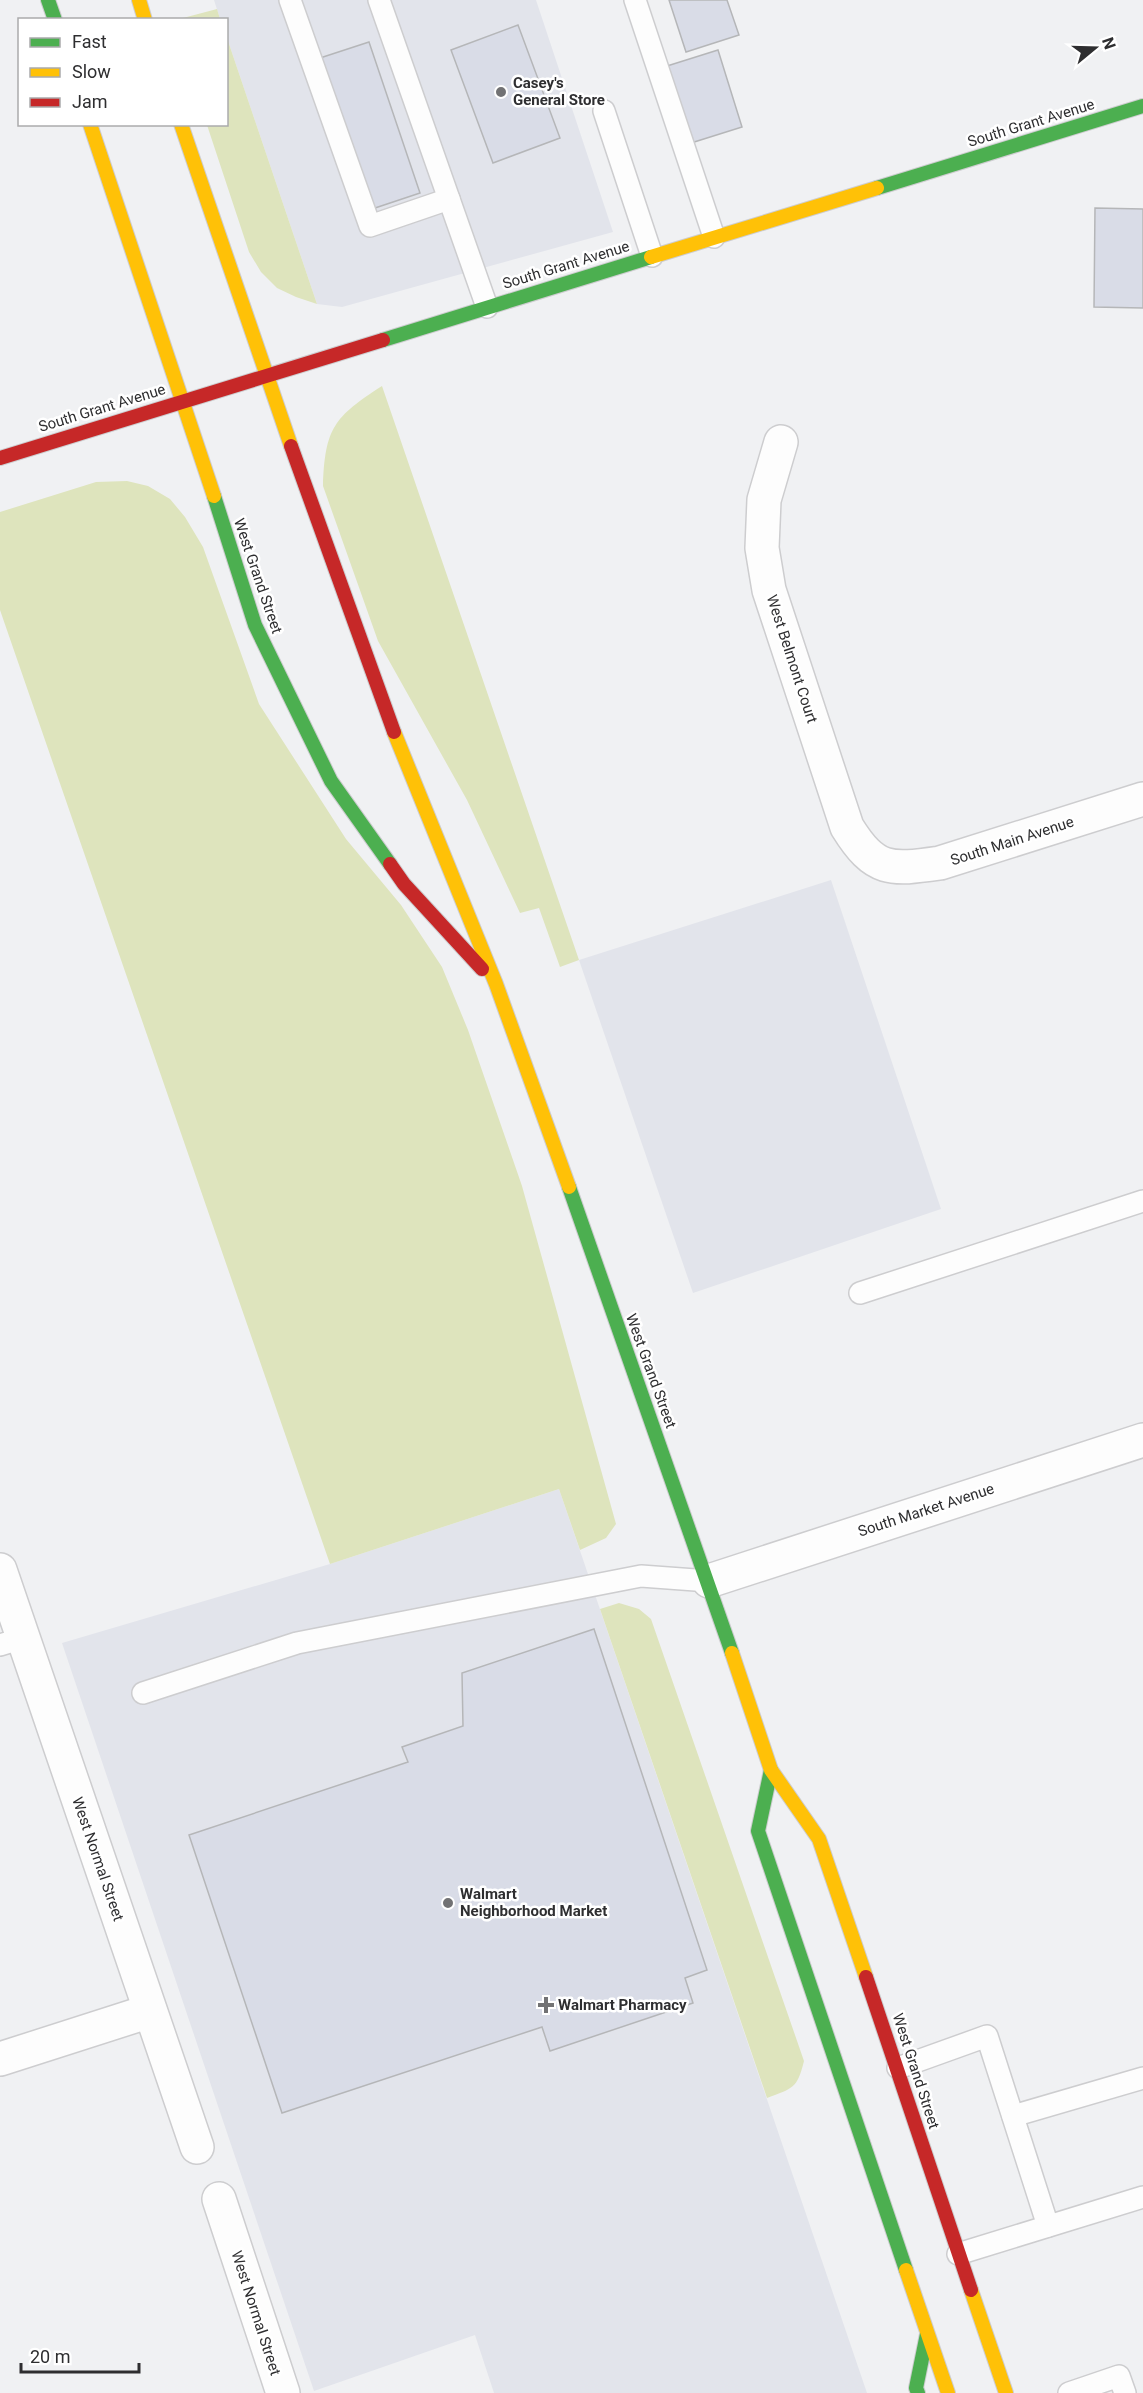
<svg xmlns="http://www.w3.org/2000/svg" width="1143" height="2393" viewBox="0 0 1143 2393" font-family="Roboto,sans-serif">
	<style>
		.built { fill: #e2e4eb }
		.green { fill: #dee4bd }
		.building { fill: #d9dce7; stroke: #b5b6b8; stroke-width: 1.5 }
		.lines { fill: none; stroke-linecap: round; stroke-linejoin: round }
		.lane-casing { stroke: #cdcdcf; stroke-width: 24 }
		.street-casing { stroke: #cdcdcf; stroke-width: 36 }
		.fast-casing { stroke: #cdcdcf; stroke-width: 16 }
		.slow-casing { stroke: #cdcdcf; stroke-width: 16 }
		.jam-casing { stroke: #cdcdcf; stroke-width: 16 }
		.lane { stroke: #fdfdfd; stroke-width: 21 }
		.street { stroke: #fdfdfd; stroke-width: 33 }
		.fast { stroke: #4caf50; stroke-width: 14 }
		.slow { stroke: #ffc107; stroke-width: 14 }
		.jam { stroke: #c62828; stroke-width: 14 }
		.poi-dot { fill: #727274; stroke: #fff; stroke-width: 2 }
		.labels { text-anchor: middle; stroke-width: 5; stroke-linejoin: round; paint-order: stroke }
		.poi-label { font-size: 15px; font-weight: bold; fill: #2e2e30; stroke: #fff; text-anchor: start }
		.street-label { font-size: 15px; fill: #2e2e30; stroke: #fff }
	</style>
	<rect width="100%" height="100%" fill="#f0f1f3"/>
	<g class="built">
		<path d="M214,0H536L613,232L342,307L317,304L227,38L226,20L220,19Z"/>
		<path d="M831,880L941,1209L693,1293L579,960Z"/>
		<path d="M559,1489L867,2393H494L475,2335L314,2391L62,1643L330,1564Z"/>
	</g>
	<g class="green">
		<path d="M217,9L220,19H182L183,18Z"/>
		<path d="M227,38L317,304L296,297L277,288L261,272L249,252L207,125L226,124Z"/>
		<path d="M382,386L579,960L560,967L539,908L520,913L467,800L378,641L323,486C325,428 334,417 382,386Z"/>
		<path d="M127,481L148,486L170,499L185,517L203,547L259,704L346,839L401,905L442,967L468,1030L522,1186L616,1524L606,1538L580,1550L559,1489L330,1564L0,610V512L96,482Z"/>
		<path d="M619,1603L639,1609L651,1619L804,2061C797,2089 793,2088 767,2098L600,1609Z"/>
	</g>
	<g class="building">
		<path d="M669,0H727L739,35L686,52Z"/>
		<path d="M518,25L560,138L493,163L451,50Z"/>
		<path d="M369,42L420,193L372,209L320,58Z"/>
		<path d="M718,50L742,127L691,143L667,66Z"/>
		<path d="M1095,208L1143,209V308L1094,307Z"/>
		<path d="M594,1629L707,1970L685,1978L693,2003L550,2051L542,2027L282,2113L189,1835L408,1762L402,1747L463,1726L462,1673Z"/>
	</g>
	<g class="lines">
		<g class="lane-casing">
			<g id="lane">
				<path d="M290,0L370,226L449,199"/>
				<path d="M379,0L487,307"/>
				<path d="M635,0L714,237"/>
				<path d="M604,111L652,256"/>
				<path d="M860,1293L1143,1201"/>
				<path d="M0,1645L23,1638"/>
				<path d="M143,1693L297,1643L641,1576L709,1581"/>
				<path d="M898,2068L987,2036L1048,2226"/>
				<path d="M1013,2116L1143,2078"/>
				<path d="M958,2254L1143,2197"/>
				<path d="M1069,2393L1119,2376L1125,2393"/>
			</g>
		</g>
		<g class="street-casing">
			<g id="street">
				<path d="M781,442L764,500L762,548L769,590L847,827C875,872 890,870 940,863L1143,799"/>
				<path d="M0,1570L197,2147"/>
				<path d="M709,1581L1143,1440"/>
				<path d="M0,2059L150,2011"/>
				<path d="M219,2199L283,2393"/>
			</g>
		</g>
		<g class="fast-casing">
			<g id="fast">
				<path d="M48,0L55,20"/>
				<path d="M877,188L1143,106"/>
				<path d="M383,340L651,257"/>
				<path d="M214,496L255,625L331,781L390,864"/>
				<path d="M569,1187L732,1653"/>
				<path d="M771,1770L758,1831L906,2270"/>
				<path d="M918,2393L916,2388L927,2334"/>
			</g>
		</g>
		<g class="slow-casing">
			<g id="slow">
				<path d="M139,0L145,20"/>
				<path d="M90,124L214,496"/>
				<path d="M181,124L291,446"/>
				<path d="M651,257L877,188"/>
				<path d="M394,732L496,984L569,1187"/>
				<path d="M732,1653L771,1770L819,1839L866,1977"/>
				<path d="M906,2270L948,2393"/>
				<path d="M971,2290L1006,2393"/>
			</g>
		</g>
		<g class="jam-casing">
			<g id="jam">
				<path d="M291,446L394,732"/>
				<path d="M0,458L383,340"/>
				<path d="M390,864L404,884L482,969"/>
				<path d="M866,1977L971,2290"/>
			</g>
		</g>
		<use href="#lane" class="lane"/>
		<use href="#street" class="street"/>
		<use href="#fast" class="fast"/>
		<use href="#slow" class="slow"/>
		<use href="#jam" class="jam"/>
	</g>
	<g class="poi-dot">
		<circle cx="501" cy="92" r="6"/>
		<circle cx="448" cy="1903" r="6"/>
		<path d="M543 1996h6v6h6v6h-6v6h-6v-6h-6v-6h6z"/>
	</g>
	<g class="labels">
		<g class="poi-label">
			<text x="513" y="88">Casey's<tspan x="513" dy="17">General Store</tspan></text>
			<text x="460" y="1899">Walmart<tspan x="460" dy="17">Neighborhood Market</tspan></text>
			<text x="558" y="2010">Walmart Pharmacy</text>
		</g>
		<g class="street-label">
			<text transform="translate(1031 123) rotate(-17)" y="5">South Grant Avenue</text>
			<text transform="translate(566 265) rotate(-17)" y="5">South Grant Avenue</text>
			<text transform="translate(102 408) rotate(-17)" y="5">South Grant Avenue</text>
			<text transform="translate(258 576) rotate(71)" y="5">West Grand Street</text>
			<text transform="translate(792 659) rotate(72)" y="5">West Belmont Court</text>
			<text transform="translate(1012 841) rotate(-18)" y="5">South Main Avenue</text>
			<text transform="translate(651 1371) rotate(70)" y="5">West Grand Street</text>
			<text transform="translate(926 1510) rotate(-18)" y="5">South Market Avenue</text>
			<text transform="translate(98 1859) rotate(71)" y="5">West Normal Street</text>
			<text transform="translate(916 2071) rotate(72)" y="5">West Grand Street</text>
			<text transform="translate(256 2313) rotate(72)" y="5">West Normal Street</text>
		</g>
	</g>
	<rect x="18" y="18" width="210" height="108" fill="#ffffff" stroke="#ababac" stroke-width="1.5"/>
	<rect x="30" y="38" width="30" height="9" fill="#4caf50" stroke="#ababac" stroke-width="1.5"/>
	<text x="72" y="48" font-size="18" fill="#2e2e30">Fast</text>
	<rect x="30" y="68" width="30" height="9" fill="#ffc107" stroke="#ababac" stroke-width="1.5"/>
	<text x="72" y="78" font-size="18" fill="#2e2e30">Slow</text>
	<rect x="30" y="98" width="30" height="9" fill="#c62828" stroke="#ababac" stroke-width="1.5"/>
	<text x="72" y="108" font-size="18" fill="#2e2e30">Jam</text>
	<g transform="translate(1095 48) rotate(71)" stroke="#ffffff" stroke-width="4.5" paint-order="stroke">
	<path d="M0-4.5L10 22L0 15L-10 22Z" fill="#2e2e30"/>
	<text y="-9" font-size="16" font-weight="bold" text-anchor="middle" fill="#2e2e30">N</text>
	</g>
	<path d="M21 2363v9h118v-9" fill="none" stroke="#2e2e30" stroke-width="3"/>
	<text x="30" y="2363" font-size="18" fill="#2e2e30" stroke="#ffffff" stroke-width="4.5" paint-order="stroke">20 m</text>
</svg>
